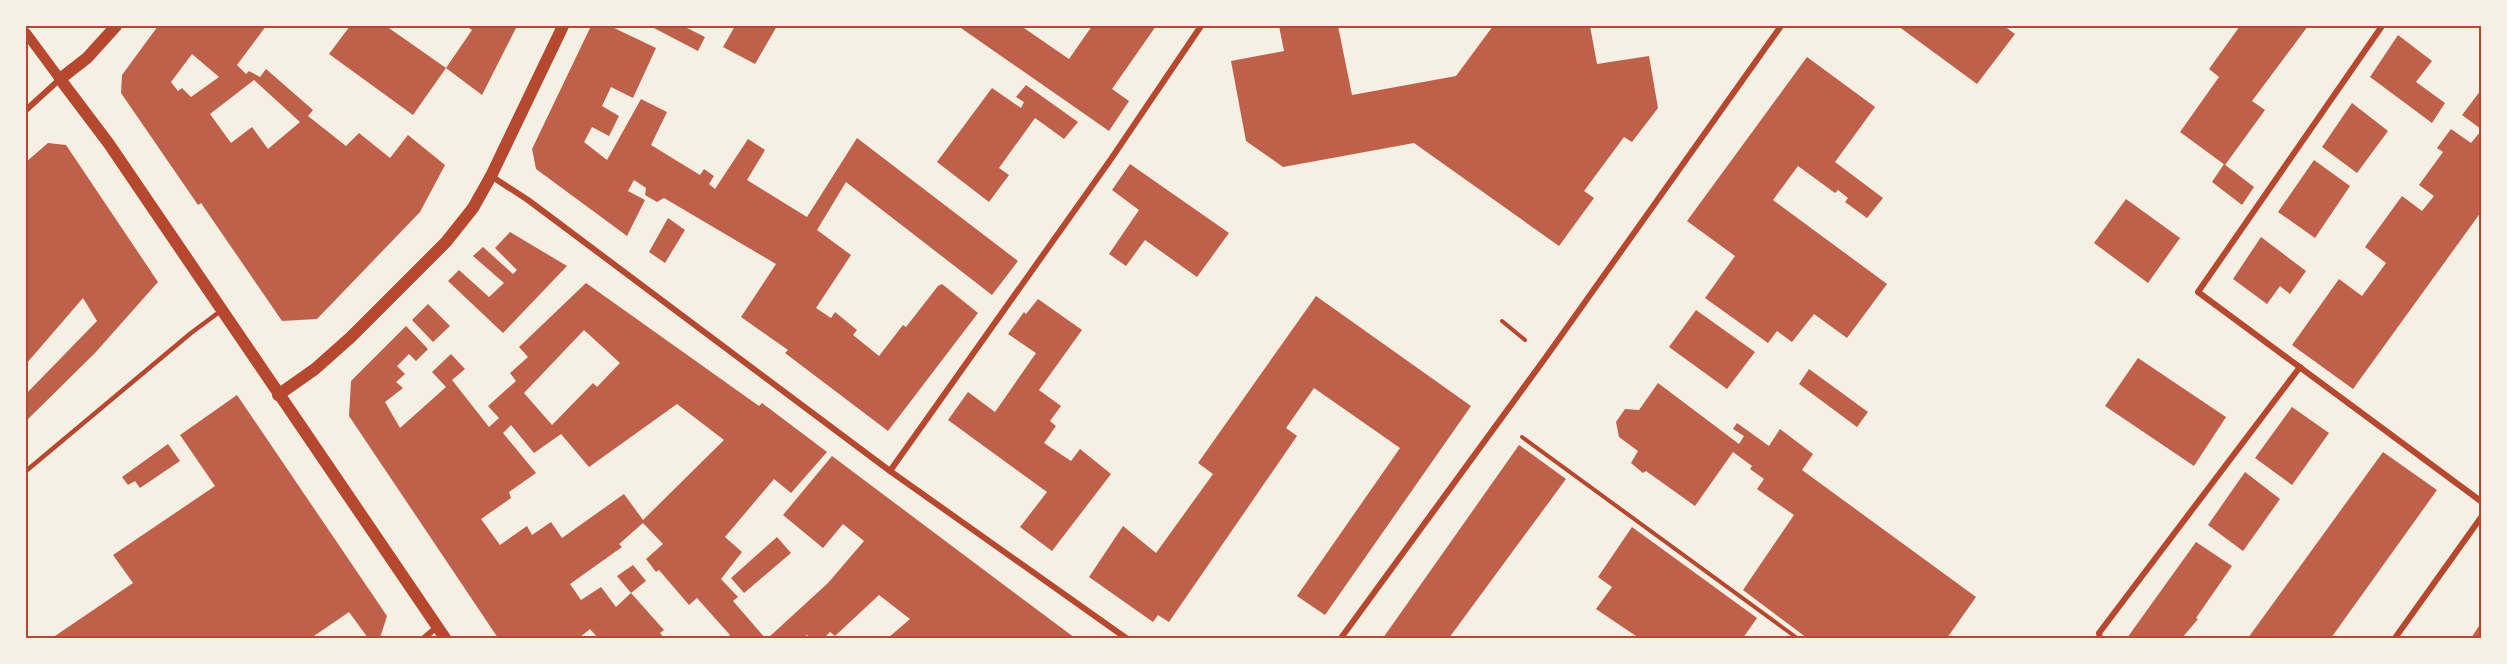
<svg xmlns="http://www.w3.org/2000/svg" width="2507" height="664" viewBox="0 0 2507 664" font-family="'Public Sans',sans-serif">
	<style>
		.building { fill: #bf614a; fill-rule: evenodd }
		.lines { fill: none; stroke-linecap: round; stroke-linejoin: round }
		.path { stroke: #b5482f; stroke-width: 4 }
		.service { stroke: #b5482f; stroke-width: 4.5 }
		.minor { stroke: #b5482f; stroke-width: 6 }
		.tertiary { stroke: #b5482f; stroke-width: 10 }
		.secondary { stroke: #b5482f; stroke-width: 12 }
		.neatline { fill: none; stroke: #b5482f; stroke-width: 2 }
	</style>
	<rect width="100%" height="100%" fill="#f6efe4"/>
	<g class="building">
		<path d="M158,26H266L237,65L246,74L249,71L260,77L266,69L313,110L308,116L346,146L359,133L390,158L408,135L445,165L420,212L317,319L282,321L201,203L198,205L121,93L122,75ZM192,54L219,77L191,97L182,88L178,91L171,82ZM254,80L300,122L268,149L252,127L231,143L210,114Z"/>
		<path d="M350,26H386L446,68L413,115L329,54Z"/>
		<path d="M466,26H517L482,95L446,68L472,30Z"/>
		<path d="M591,26H610L656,48L633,98L611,87L602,106L619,116L609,136L592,127L584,142L607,160L641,99L667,112L651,145L700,175L704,169L714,176L709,184L715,189L748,139L765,150L747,180L807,217L857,138L1018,261L992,295L846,182L817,230L851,255L816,308L831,318L835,312L857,330L853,335L879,356L903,325L906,327L938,286L942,284L978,313L888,431L785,353L788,350L741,317L776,264L664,198L657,202L645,195L646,188L634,180L628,191L645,200L627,236L536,169L532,149Z"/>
		<path d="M653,26H683L705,37L698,51L652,27Z"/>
		<path d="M735,26H777L755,64L723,47Z"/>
		<path d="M958,26H1021L1069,59L1092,26H1156L1112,89L1129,101L1109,131Z"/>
		<path d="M1279,26H1338L1352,95L1456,76L1493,26H1590L1597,64L1649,56L1658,108L1632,142L1624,137L1584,191L1594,198L1559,246L1414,143L1283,167L1246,141L1231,61L1284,51Z"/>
		<path d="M1898,26H2004L2015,34L1977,84Z"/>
		<path d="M2240,26H2308L2252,101L2265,110L2225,165L2180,132L2219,77L2209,69Z"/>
		<path d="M2398,35L2432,61L2416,82L2445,103L2432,123L2370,77Z"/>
		<path d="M1807,57L1875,107L1835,162L1883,198L1867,218L1845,202L1848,198L1838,190L1835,193L1798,166L1773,200L1887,284L1847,338L1814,314L1792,342L1777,331L1768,343L1705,298L1735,256L1687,221Z"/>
		<path d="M1026,85L1078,122L1064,139L1035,118L999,168L1009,175L989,202L937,162L992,88L1021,108L1024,102L1016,97Z"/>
		<path d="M2481,90V129L2462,115Z"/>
		<path d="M2352,103L2388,131L2357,173L2322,147Z"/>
		<path d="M2451,129L2471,143L2481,131V212L2353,389L2292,345L2339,279L2362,296L2386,263L2365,247L2402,196L2422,211L2434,196L2419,185L2443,152L2437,148Z"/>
		<path d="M48,143L66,145L158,282L95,353L26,421V394L97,321L83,298L26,364V162Z"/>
		<path d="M2314,160L2350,186L2315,238L2278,212Z"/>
		<path d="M1130,164L1229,233L1197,277L1145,240L1126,266L1109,254L1139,210L1112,190Z"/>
		<path d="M2224,164L2254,187L2242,205L2212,182Z"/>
		<path d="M2126,199L2180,238L2148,283L2094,243Z"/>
		<path d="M668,218L685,230L665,263L649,252Z"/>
		<path d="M510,232L567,266L503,333L448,281L459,270L489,297L504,283L473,256L483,247L513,274L517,270L495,248Z"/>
		<path d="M2261,237L2306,271L2290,294L2280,286L2267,304L2233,279Z"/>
		<path d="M586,283L759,406L762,403L827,452L791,493L774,479L725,537L742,552L721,579L738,597L733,601L765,638H726L730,635L697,598L689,605L659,570L656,572L646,559L663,544L643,523L619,544L622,547L570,584L581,600L601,587L616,607L631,593L664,630L660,633L664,638H598L590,629L579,638H498L349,416L351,381L406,326L428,349L416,361L409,354L397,366L405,374L396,382L403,388L385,402L400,428L446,387L432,372L451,354L465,369L452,380L489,427L499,418L488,406L516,381L510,373L528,357L519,347ZM584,330L620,363L597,387L593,383L552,425L524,393ZM677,404L724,440L643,520L624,494L562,538L551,522L532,535L527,526L500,545L481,519L511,498L509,492L536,473L503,433L511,425L534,453L561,434L589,467Z"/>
		<path d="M1316,296L1471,406L1325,615L1297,596L1400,448L1314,388L1286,428L1297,436L1169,622L1158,615L1153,622L1089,577L1123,526L1156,553L1213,474L1198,463Z"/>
		<path d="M1038,299L1082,330L1039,390L1061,406L1050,421L1056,426L1044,443L1071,461L1080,449L1111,474L1052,551L1020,527L1047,492L948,420L968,392L995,412L1036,353L1008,334L1024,312L1026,314Z"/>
		<path d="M428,304L450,326L433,342L412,320Z"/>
		<path d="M1696,310L1755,352L1727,389L1669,347Z"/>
		<path d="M2138,358L2226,417L2194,466L2105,406Z"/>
		<path d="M1809,369L1868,412L1857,427L1799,384Z"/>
		<path d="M1658,383L1739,444L1744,436L1733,429L1737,423L1769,446L1780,429L1813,454L1802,470L1976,597L1947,638H1807L1743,590L1794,515L1757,489L1764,479L1750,469L1752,466L1733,452L1695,506L1646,471L1643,473L1631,463L1638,451L1619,437L1616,422L1625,409L1639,410Z"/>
		<path d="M237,395L387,616L380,638H368L349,612L311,638H52L133,583L113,555L215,486L180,435Z"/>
		<path d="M2292,407L2329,433L2292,485L2255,458Z"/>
		<path d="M168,444L180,461L140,488L135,481L128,485L122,477Z"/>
		<path d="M1519,445L1566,479L1449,638H1383Z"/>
		<path d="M2383,452L2437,490L2331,638H2248Z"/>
		<path d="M832,456L1008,588L1075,638H888L910,619L879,595L835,636L830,632L824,638H810L807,635L803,638H768L828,583L864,541L843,524L823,548L783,515Z"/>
		<path d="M2245,472L2280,499L2243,551L2208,525Z"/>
		<path d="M1632,527L1757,618L1743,638H1639L1596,609L1612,587L1598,577Z"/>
		<path d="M777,537L791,553L744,593L731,578Z"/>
		<path d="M2196,542L2232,566L2196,618L2198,619L2182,638H2127Z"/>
		<path d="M633,565L646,581L631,593L617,576Z"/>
		<path d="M2481,623V638H2471Z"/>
	</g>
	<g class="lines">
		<g class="path">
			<path d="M1502,321L1525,340"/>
			<path d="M1522,437L1797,638"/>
		</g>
		<path class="service" d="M26,471L191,333L222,310"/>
		<g class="minor">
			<path d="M2382,26L2198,292L2482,502"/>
			<path d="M26,110L60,79"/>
			<path d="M491,176L528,200L890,471L1126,638"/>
			<path d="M890,471L1111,159L1201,26"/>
			<path d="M424,638L437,627"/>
			<path d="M1341,638L1546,357L1781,26"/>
			<path d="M2100,638L2099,633L2300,367"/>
			<path d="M2395,638L2482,516"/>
		</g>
		<path class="tertiary" d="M26,33L60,79"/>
		<g class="secondary">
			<path d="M116,26L87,58L60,79L109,144L445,638"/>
			<path d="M278,395L315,369L351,337L446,242L473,208L491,176L563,26"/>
		</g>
	</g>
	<rect width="2507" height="664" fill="none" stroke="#f6efe4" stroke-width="54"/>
	<rect x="27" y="27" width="2453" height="610" class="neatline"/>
</svg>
